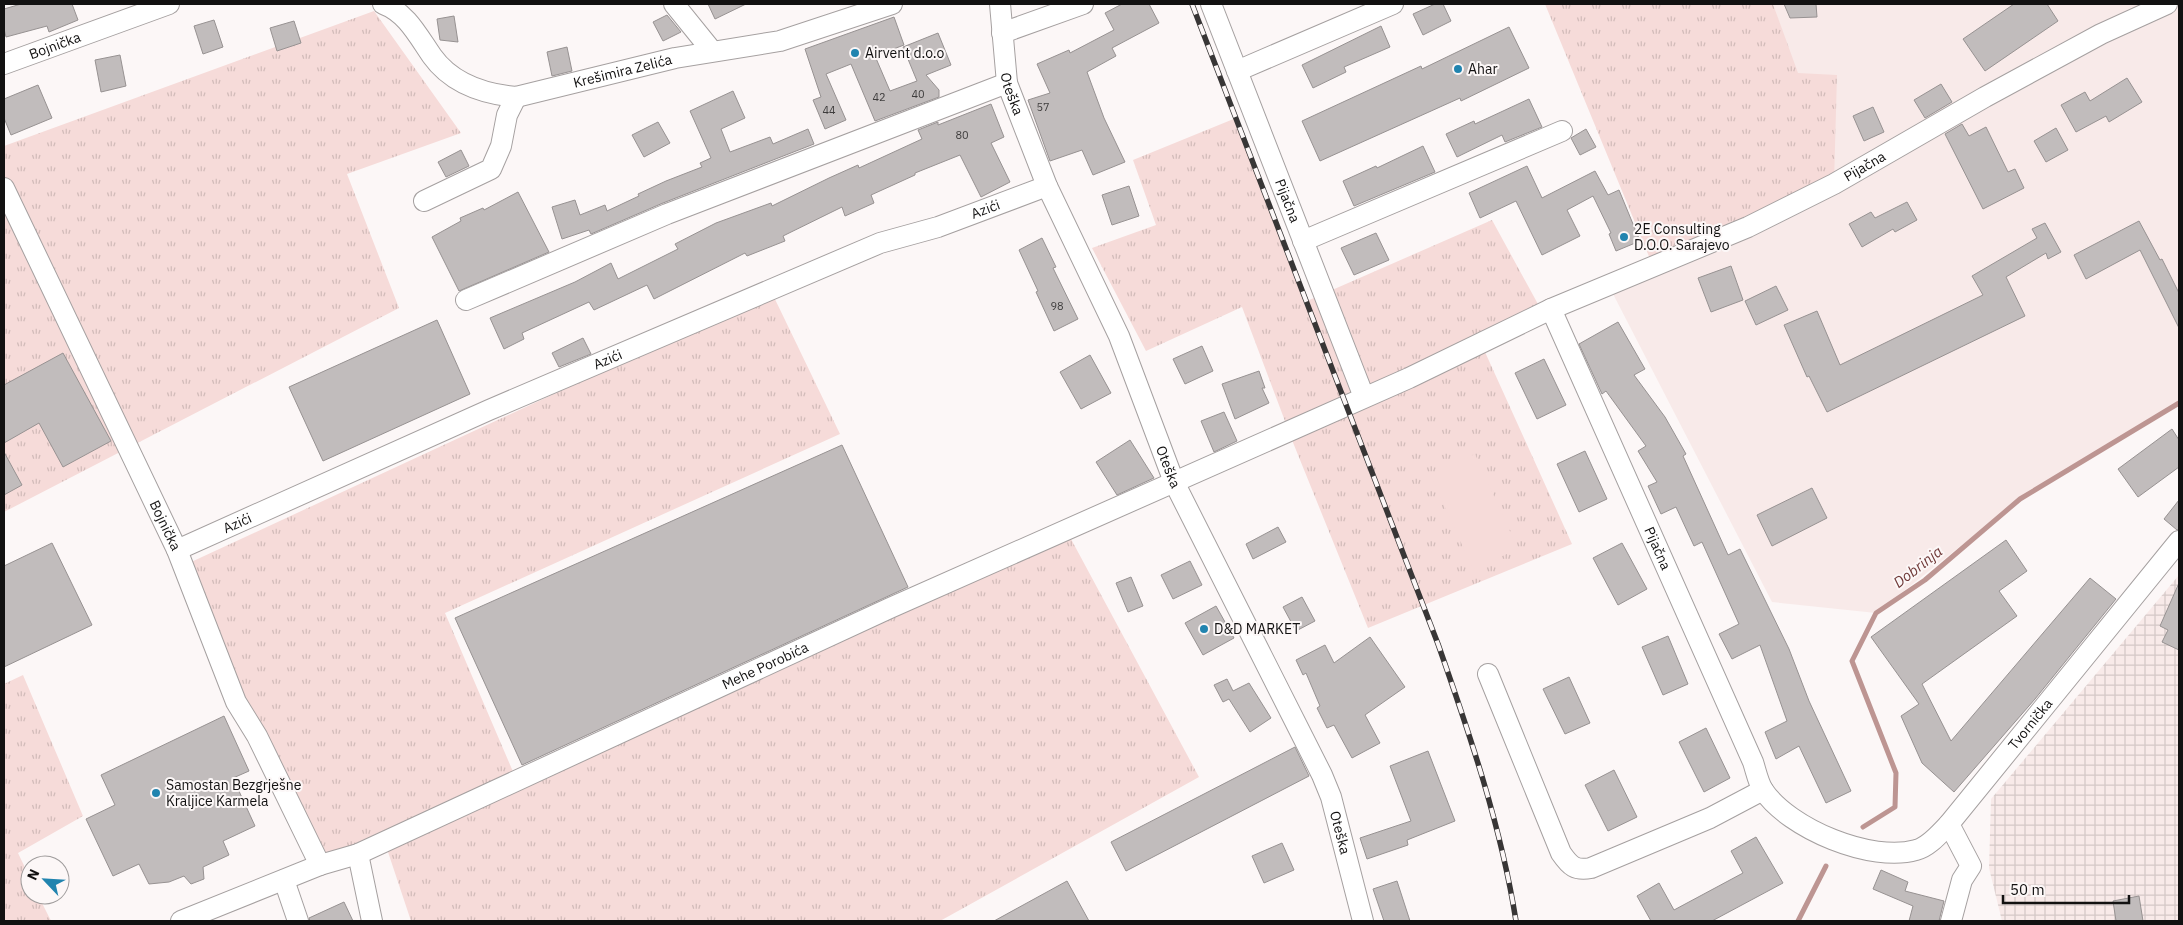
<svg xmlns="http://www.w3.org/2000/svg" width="2183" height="925" viewBox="0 0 2183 925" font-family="'IBM Plex Sans',sans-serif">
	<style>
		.built { fill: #f8eae9 }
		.industrial { fill: url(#industrial-grid) }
		.grass { fill: url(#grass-tufts) }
		.garden { fill: #f6dbd9 }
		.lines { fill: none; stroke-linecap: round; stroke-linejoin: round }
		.stream { stroke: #bd9592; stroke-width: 5 }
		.building { fill: #c1bcbc; stroke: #979292 }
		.minor-casing { stroke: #a5a0a0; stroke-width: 22 }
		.minor { stroke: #fff; stroke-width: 20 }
		.rail-casing { stroke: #383636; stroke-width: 5.5 }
		.rail { stroke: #fcf7f7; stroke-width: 4; stroke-dasharray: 11; stroke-linecap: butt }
		.poi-dot { fill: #2184af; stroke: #fcf7f7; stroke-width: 2 }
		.labels { text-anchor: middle; stroke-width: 4; stroke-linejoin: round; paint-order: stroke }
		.number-label { font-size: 11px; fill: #3e3c3c }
		.street-label { font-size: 14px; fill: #121111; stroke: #fcf7f7 }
		.poi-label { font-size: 14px; fill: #121111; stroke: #fcf7f7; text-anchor: start }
		.water-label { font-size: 15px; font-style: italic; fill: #6f3837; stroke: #fcf7f7 }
	</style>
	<defs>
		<pattern id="industrial-grid" width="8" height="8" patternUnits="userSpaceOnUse" patternTransform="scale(1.25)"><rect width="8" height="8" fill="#f8eae9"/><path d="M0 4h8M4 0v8" fill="none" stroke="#d4c8c7"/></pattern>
		<pattern id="grass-tufts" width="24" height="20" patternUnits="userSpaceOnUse" patternTransform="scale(1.25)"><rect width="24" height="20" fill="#f6dbd9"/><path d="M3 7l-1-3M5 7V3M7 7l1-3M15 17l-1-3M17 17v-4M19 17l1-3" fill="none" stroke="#d2bbb9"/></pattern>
	</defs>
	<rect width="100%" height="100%" fill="#fcf7f7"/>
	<path class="built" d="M1773,4H2179V403L2020,499L1876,613L1772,602L1612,292L1834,182Z"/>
	<path class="industrial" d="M2179,575V921H2002L1989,868L1991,799Z"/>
	<g class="grass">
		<path d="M1545,4H1773L1798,73L1837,75L1834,183L1655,271Z"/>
		<path d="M374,11L461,133L347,174L399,308L4,512V146Z"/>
		<path d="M1236,118L1307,301L1492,220L1545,317L1480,341L1572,544L1368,628L1294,445L1242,307L1146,351L1092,248L1156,225L1133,160Z"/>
		<path d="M772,293L840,434L445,613L517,781L1071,539L1199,777L940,921H411L385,843L316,868L176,569Z"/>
		<path d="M23,675L83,816L18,853L30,878V895H38L51,921H4V684Z"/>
	</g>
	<path class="garden" d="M1475,454L1518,549L1473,569L1430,474Z"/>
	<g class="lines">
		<g class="stream">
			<path d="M1863,827L1895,807L1896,773L1852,661L1876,613L1925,580L2020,499L2179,403"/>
			<path d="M1798,921L1826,866"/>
		</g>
	</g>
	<g class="building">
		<path d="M21,4H72L78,20L49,32L47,26L6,37L4,29V9Z"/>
		<path d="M708,4H746L715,19Z"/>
		<path d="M1122,4H1149L1159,23L1112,48L1116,56L1087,72L1104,118L1125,162L1093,175L1082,150L1050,161L1028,100L1050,93L1037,64L1069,50L1070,53L1114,30L1105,13Z"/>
		<path d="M1435,4H1443L1451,21L1423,35L1413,14Z"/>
		<path d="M1784,4H1816L1817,17L1790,18Z"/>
		<path d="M2014,4H2047L2058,21L1985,71L1963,39Z"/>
		<path d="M667,15L681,32L663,41L653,22Z"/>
		<path d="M454,16L458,42L440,40L437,19Z"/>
		<path d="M894,17L904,45L875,56L890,91L917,81L903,47L938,33L951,65L926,75L939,90V97L875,121L851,64L826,74L846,120L825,129L813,100L821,97L805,49Z"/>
		<path d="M214,20L223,47L203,54L194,26Z"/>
		<path d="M294,21L301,43L277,51L270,28Z"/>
		<path d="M1381,26L1390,47L1344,67L1346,72L1313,88L1302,65Z"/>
		<path d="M1509,27L1529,68L1461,101L1460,98L1320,161L1302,121L1421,66L1422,69Z"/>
		<path d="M567,47L572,71L552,76L547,52Z"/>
		<path d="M120,55L126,86L101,92L95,60Z"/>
		<path d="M2127,78L2142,102L2109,122L2106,116L2076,132L2061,105L2085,92L2090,101Z"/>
		<path d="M1941,84L1952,102L1925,118L1914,100Z"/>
		<path d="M38,85L52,118L11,135L4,118V99Z"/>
		<path d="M733,91L745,118L721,129L730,152L770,137L773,144L808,129L814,144L663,203L591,234L589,230L562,239L552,207L575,200L580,215L605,205L607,211L639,196L638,194L666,181L702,167L700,163L711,158L690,111Z"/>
		<path d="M1529,99L1542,127L1505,142L1502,135L1457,157L1446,134L1474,121L1475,124Z"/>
		<path d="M991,104L1004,137L991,143L1010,182L981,197L960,155L915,173V175L871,195L874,203L845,216L842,207L783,236L785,241L747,256L745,253L654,299L647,285L594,310L589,302L522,333L524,339L504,349L490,318L575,282L611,263L618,279L678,249L675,244L716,223L771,203L772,206L829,178L858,165L859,168L922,139L918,130L938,122V125Z"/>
		<path d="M1873,107L1884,132L1864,141L1853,116Z"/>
		<path d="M658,122L670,143L644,157L632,135Z"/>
		<path d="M1962,124L1969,136L1986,127L2008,172L2015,169L2024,188L1983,209L1945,134Z"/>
		<path d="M2056,128L2068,150L2046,162L2034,141Z"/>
		<path d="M1586,129L1596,147L1580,155L1571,138Z"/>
		<path d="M1423,146L1435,172L1354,206L1343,181L1376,166L1377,168Z"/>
		<path d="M461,150L469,166L446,177L438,162Z"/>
		<path d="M1527,166L1542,198L1595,171L1608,195L1619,190L1640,241L1616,251L1609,234L1611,233L1593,196L1567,210L1580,236L1542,255L1516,201L1480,218L1469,193Z"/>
		<path d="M1129,186L1139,216L1112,225L1102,195Z"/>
		<path d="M518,192L549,252L459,291L432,237L461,221L460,218L483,208L484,210Z"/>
		<path d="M1907,202L1917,220L1895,232L1893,229L1862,247L1849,224L1871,212L1875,218Z"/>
		<path d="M2139,221L2160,260L2162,259L2179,293V328L2140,250L2086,279L2074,255Z"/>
		<path d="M2045,223L2061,252L2048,259L2046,253L2006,277L2025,316L1827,412L1809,376L1807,377L1784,325L1817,311L1840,365L1983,295L1972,276L2037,238L2032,229Z"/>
		<path d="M1376,233L1389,260L1354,275L1341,248Z"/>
		<path d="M1042,238L1056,267L1053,268L1078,319L1054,331L1036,292L1038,291L1019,250Z"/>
		<path d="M1731,266L1743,300L1711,312L1698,278Z"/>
		<path d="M1776,286L1788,310L1756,325L1745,301Z"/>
		<path d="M437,320L470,394L323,461L289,387Z"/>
		<path d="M1618,322L1645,369L1634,375L1665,417L1686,454L1683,456L1728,555L1740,549L1789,649L1809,701L1851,791L1826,803L1799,746L1776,759L1765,732L1787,721L1760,645L1732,659L1719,634L1739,624L1702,542L1694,546L1676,507L1661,514L1648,486L1657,482L1638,451L1646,446L1606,391L1602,394L1579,344Z"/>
		<path d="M583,338L591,354L559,367L552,353Z"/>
		<path d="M1202,346L1213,371L1185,384L1173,359Z"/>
		<path d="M63,353L111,441L63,467L39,423L4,443V385Z"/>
		<path d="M1090,355L1111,393L1081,409L1060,372Z"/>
		<path d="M1544,359L1566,405L1537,419L1515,373Z"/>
		<path d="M1259,371L1265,388H1262L1269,403L1235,419L1222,384Z"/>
		<path d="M1224,412L1237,441L1214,452L1201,421Z"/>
		<path d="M2172,429L2179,440V467L2138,497L2118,469Z"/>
		<path d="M1130,440L1154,478L1117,495L1096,462Z"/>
		<path d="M842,445L908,587L522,765L455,618Z"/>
		<path d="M1585,451L1607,499L1579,512L1557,464Z"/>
		<path d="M4,452L22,485L4,495Z"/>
		<path d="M1812,488L1827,518L1772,546L1757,515Z"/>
		<path d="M2179,500V529L2177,530L2164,519Z"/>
		<path d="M1278,527L1286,542L1253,559L1246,544Z"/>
		<path d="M2006,540L2027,571L1999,591L2017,616L1922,684L1951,741L2090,578L2116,599L2035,699L1954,792L1922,763L1901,716L1919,704L1871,637Z"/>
		<path d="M52,543L92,625L4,667V566Z"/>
		<path d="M1622,543L1647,589L1618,605L1593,558Z"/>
		<path d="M1190,561L1202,585L1173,599L1161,575Z"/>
		<path d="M1131,577L1143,606L1128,612L1116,583Z"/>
		<path d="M2179,583V650L2162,642L2168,630L2160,626Z"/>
		<path d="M1302,597L1315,621L1296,631L1283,607Z"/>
		<path d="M1216,606L1234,638L1203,655L1185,623Z"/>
		<path d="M1668,636L1688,684L1663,695L1642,647Z"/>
		<path d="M1370,637L1405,687L1365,715L1380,743L1352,758L1334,725L1327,728L1317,708L1320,706L1306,673L1303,675L1296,660L1325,645L1334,663Z"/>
		<path d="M1569,677L1590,723L1565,734L1543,689Z"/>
		<path d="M1227,679L1233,691L1249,683L1271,718L1250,732L1229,699L1223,702L1214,685Z"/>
		<path d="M224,716L249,771L233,778L255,826L223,841L229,855L203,867L204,879L191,884L184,876L169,882L149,884L139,864L113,876L86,819L115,805L101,775Z"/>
		<path d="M1706,728L1730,778L1704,792L1679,742Z"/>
		<path d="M1295,747L1309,776L1126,871L1111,842Z"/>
		<path d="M1428,751L1455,821L1407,840L1408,845L1367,859L1360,838L1411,821L1390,766Z"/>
		<path d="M1614,770L1637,817L1608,831L1585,785Z"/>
		<path d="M1756,837L1783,883L1712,921H1651L1637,896L1659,883L1674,910L1743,873L1731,851Z"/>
		<path d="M1282,843L1294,870L1264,883L1252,856Z"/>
		<path d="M1881,870L1908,882L1905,891L1944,901L1939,921H1909L1913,906L1873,889Z"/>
		<path d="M1067,881L1089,921H994Z"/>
		<path d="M1397,881L1410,921H1384L1373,889Z"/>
		<path d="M2139,896L2143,921H2116L2113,901Z"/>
		<path d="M344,902L353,921H310L309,918Z"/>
	</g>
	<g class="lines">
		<g class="minor-casing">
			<g id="minor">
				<path id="s1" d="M383,4C407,13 418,36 432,56C452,84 483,94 516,97L675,58L780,41L892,4"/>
				<path d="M674,4L712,51"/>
				<path id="s2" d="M1000,4L1007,83L1047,186L1119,336L1174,482L1322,775L1331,797L1363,921"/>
				<path id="s3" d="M1211,4L1364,397"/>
				<path d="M1002,33L1083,4"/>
				<path id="s4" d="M4,64L169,4"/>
				<path d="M1237,71L1393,4"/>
				<path id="s5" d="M4,188L177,550L236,702L257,736L320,865"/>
				<path d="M424,201L491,169L501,146L507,115L516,97"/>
				<path d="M1303,241L1562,131"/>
				<path d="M466,300L667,214L1007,83"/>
				<path id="s6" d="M1551,309L1753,762C1756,771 1758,782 1763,790C1789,829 1872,863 1916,850C1929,847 1940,833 1949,824L2179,541"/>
				<path id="s7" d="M177,550L489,410L880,243L938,227L1047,186"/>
				<path d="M1488,674L1561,853C1570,866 1575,871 1591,868L1710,818L1763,790"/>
				<path d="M1949,824L1971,866L1962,880L1951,921"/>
				<path d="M358,854L372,921"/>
				<path d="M284,880L298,921"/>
				<path id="s8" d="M181,921L320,865L358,854L890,608L1409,378L1551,309L1748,227L1834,184L1985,97L2101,34L2167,4"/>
			</g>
		</g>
		<use href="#minor" class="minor"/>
		<g class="rail-casing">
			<path id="rail" d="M1192,4L1438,644C1470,735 1501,826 1516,921"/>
		</g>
		<use href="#rail" class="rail"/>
	</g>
	<g class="poi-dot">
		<circle cx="855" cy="53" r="5"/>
		<circle cx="1458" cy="69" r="5"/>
		<circle cx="1624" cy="237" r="5"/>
		<circle cx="1204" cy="629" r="5"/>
		<circle cx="156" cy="793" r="5"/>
	</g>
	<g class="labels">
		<g class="number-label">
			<text x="918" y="98">40</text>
			<text x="879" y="101">42</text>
			<text x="1043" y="111">57</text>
			<text x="829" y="114">44</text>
			<text x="962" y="139">80</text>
			<text x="1057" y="310">98</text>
		</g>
		<g class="street-label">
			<text dy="5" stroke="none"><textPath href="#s4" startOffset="54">Bojnička</textPath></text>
			<text dy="5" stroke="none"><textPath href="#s1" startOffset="279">Krešimira Zelića</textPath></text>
			<text dy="5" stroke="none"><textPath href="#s2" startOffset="91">Oteška</textPath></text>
			<text dy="5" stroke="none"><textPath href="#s8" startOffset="1846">Pijačna</textPath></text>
			<text dy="5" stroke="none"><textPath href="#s3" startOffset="211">Pijačna</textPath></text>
			<text dy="5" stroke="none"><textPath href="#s7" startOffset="878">Azići</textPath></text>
			<text dy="5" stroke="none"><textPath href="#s7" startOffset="471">Azići</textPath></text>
			<text dy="5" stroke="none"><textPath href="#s2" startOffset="496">Oteška</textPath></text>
			<text dy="5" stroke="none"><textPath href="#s7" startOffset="66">Azići</textPath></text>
			<text dy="5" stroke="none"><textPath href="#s5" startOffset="374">Bojnička</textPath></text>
			<text dy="5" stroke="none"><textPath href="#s6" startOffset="262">Pijačna</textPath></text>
			<text dy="5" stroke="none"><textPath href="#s8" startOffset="638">Mehe Porobića</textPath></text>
			<text dy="5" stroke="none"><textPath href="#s6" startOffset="869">Tvornička</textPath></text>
			<text dy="5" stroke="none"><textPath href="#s2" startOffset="901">Oteška</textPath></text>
		</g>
		<g class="poi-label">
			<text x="865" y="58">Airvent d.o.o</text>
			<text x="1468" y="74">Ahar</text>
			<text x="1634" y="234">2E Consulting<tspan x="1634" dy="16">D.O.O. Sarajevo</tspan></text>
			<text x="1214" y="634">D&amp;D MARKET</text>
			<text x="166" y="790">Samostan Bezgrješne<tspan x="166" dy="16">Kraljice Karmela</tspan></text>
		</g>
		<g class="water-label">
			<text transform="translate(1918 567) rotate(-38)" y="5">Dobrinja</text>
		</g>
	</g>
	<rect width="2183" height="925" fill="none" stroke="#121111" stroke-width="10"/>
	<g transform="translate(45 880) rotate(295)"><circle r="24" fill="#fcf7f7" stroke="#9e9b9b"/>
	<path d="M0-4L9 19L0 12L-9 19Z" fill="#2184af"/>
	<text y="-8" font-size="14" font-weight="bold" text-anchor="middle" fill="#121111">N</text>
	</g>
	<path d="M2003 895v8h126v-8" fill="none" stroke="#121111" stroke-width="2.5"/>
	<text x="2010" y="895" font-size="15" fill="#121111" stroke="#fcf7f7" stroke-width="4" paint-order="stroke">50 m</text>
</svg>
